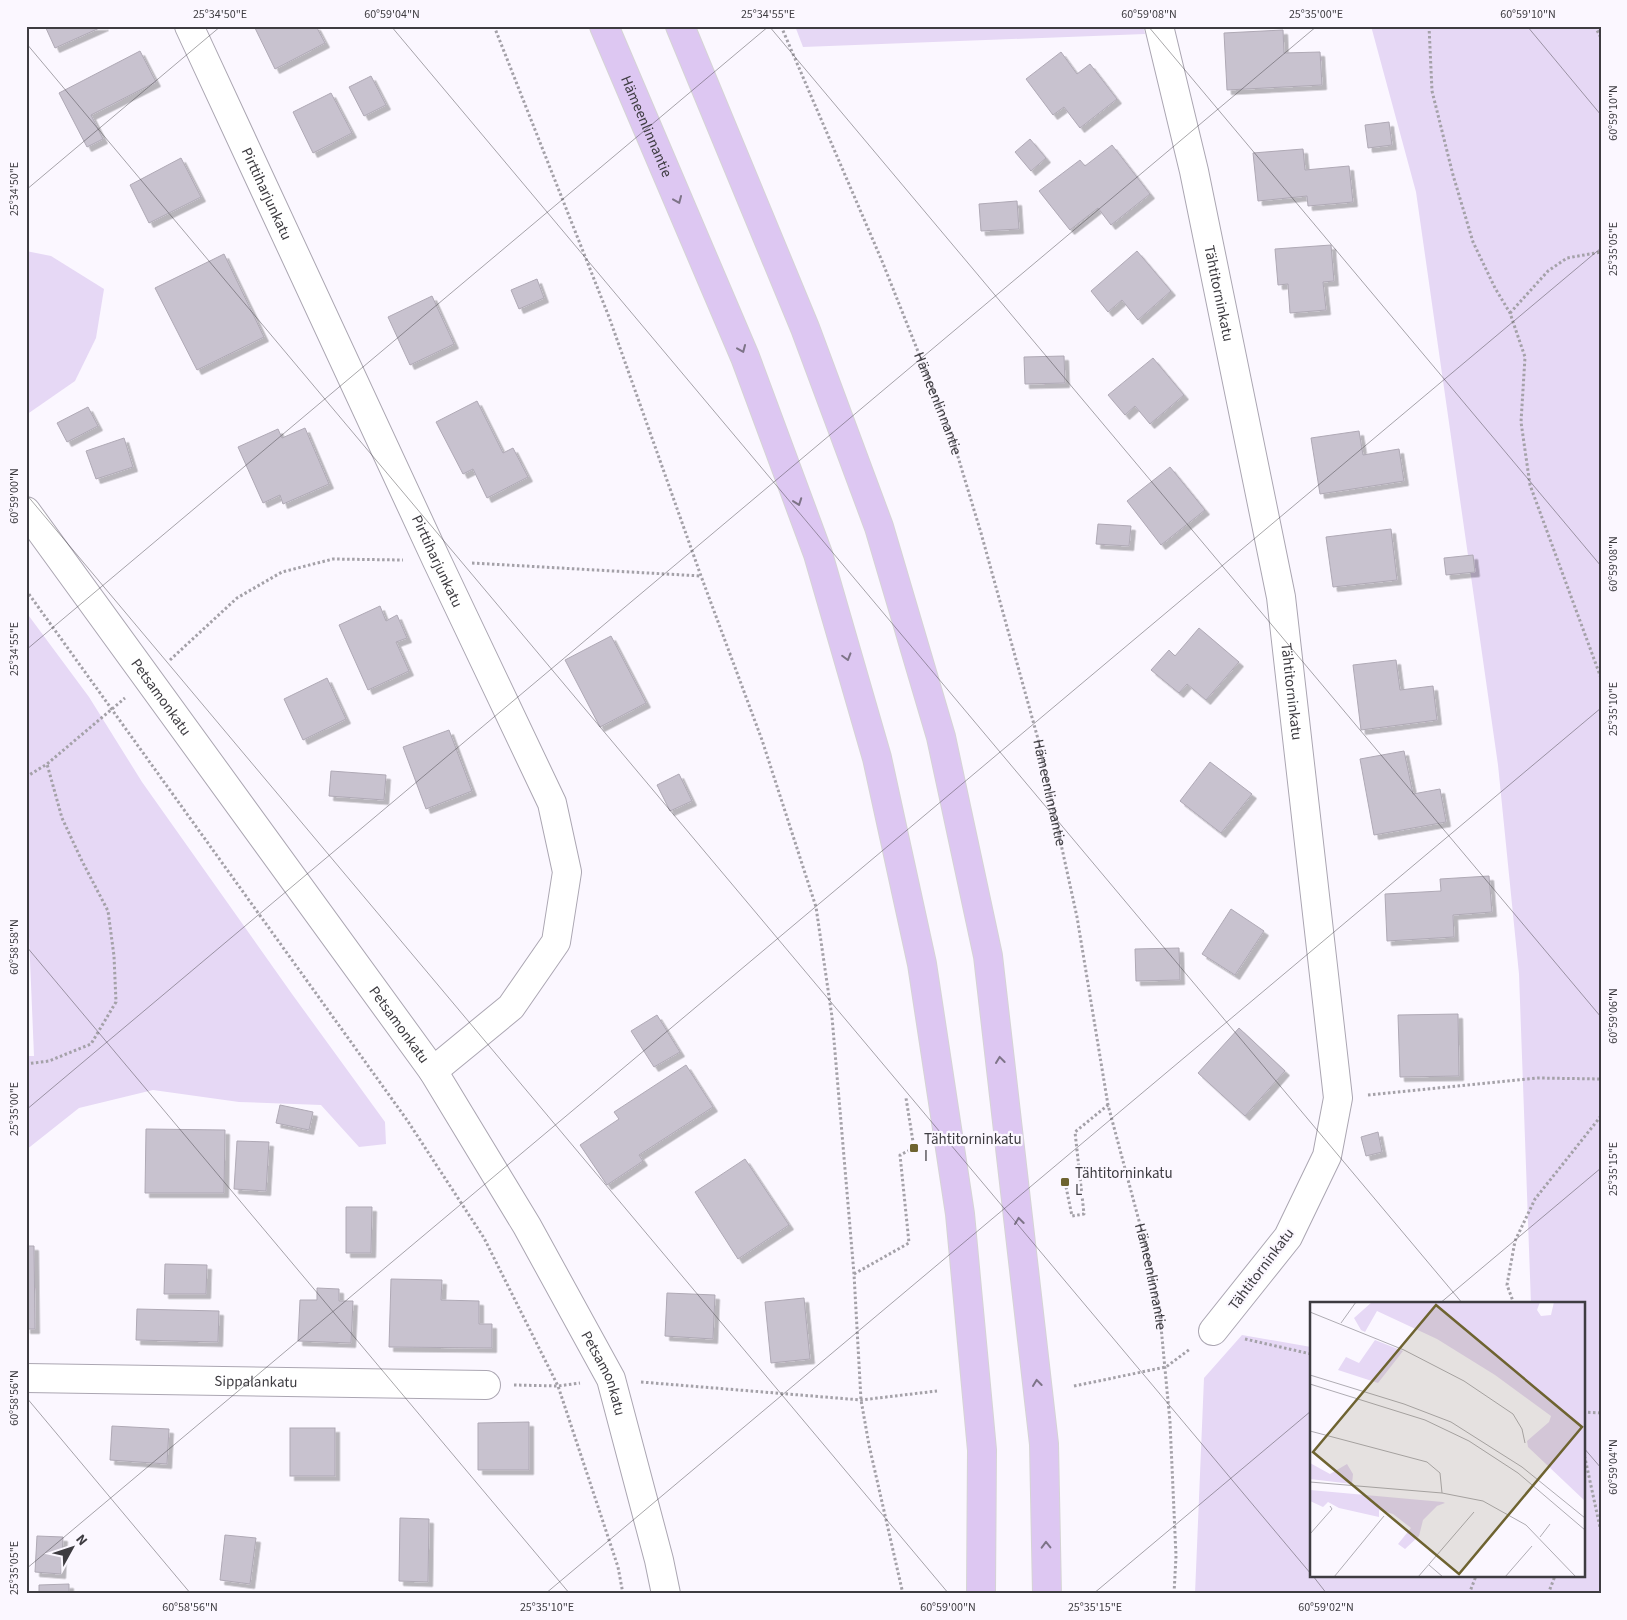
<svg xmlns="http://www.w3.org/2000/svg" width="1627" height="1620" viewBox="0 0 1627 1620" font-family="'Source Sans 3',sans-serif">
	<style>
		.green { fill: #e6d8f5 }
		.building { fill: #c8c2cf; stroke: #afa9b5; filter: url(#shadow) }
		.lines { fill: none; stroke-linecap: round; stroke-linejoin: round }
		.minor-casing { stroke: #aba6b2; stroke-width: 30 }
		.primary-casing { stroke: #d5d4d5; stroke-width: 30 }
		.path { stroke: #a4a1a8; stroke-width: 3; stroke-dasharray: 2.5 2.5; stroke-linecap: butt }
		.minor { stroke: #fff; stroke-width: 28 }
		.primary { stroke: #ddc7f2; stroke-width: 28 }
		.oneway { stroke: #7e7488 }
		.ticks { fill: none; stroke: #3e3c41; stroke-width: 1; stroke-opacity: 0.45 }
		.poi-dot { fill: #6e6330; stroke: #fbf7ff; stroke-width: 2 }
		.labels { text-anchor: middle; stroke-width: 4.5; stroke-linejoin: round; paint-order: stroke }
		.street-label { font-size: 15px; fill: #3e3c41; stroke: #fbf7ff }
		.poi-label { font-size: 15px; fill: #3e3c41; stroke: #fbf7ff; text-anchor: start }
		.inset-road { fill: none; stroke: #afacb3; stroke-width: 1 }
		.view { fill: #6e6330; fill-opacity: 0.15; stroke: #6e6330; stroke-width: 2.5 }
		.inset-edge { fill: none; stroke: #3e3c41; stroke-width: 2.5 }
		.neatline { fill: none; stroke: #3e3c41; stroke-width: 2 }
		.ticks-label { font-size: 12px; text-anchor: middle; fill: #3e3c41 }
	</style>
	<defs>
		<filter id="shadow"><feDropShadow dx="4.5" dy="4.5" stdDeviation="0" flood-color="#0004"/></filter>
	</defs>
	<rect width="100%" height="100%" fill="#fbf7ff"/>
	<g class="green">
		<path d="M795,26H1143L1145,34L803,47Z"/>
		<path d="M1371,26H1601V1594H1195L1204,1378L1242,1335L1311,1347V1576H1583V1304H1531L1519,974L1498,765L1416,192Z"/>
		<path d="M26,251L51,256L104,289L96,338L75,381L26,415Z"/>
		<path d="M26,612L89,697L142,782L292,994L385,1122L386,1144L359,1147L321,1105L239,1102L153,1090L79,1108L26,1150V1056H34L26,864Z"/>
	</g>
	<g class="building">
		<path d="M45,26H104L55,48Z"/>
		<path d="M254,26H316L325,43L275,69Z"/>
		<path d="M1283,30L1284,53L1320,52L1322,85L1227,90L1224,33Z"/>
		<path d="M140,51L156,82L91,115L103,139L87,147L59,93Z"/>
		<path d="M1061,52L1077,74L1090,64L1117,99L1080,128L1064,107L1053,115L1026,79Z"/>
		<path d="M371,76L386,105L364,116L349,87Z"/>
		<path d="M331,93L352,133L313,153L293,112Z"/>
		<path d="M1389,122L1392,145L1368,148L1365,125Z"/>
		<path d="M1030,139L1046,158L1031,171L1015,152Z"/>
		<path d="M1112,145L1150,194L1111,225L1098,208L1070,230L1039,191L1080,160L1085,166Z"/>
		<path d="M1303,149L1305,170L1349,166L1353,202L1308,206L1307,196L1258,201L1253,153Z"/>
		<path d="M181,158L201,197L149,223L130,185Z"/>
		<path d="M1017,201L1019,229L981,231L979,204Z"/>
		<path d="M1331,245L1334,281L1323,282L1326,310L1290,313L1288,284L1278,285L1275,249Z"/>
		<path d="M1137,251L1171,291L1138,320L1122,300L1108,312L1091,291Z"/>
		<path d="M224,254L264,337L197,370L155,288Z"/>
		<path d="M537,279L544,298L519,309L511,290Z"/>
		<path d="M432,296L454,344L410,365L388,317Z"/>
		<path d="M1064,356L1065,383L1025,384L1024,357Z"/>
		<path d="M1153,358L1184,395L1150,424L1135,406L1125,415L1108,395Z"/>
		<path d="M477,401L503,453L513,448L528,477L487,498L473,469L463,474L436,422Z"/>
		<path d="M88,407L98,426L67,442L57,423Z"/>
		<path d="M305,428L329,484L283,504L280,495L263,503L238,447L278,429L282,438Z"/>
		<path d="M1359,431L1363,455L1399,449L1404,481L1320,494L1311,438Z"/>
		<path d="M124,438L133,467L96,479L86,451Z"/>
		<path d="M1170,467L1205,510L1161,545L1127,501Z"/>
		<path d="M1098,524L1131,526L1129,546L1096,544Z"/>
		<path d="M1391,529L1397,580L1333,587L1326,537Z"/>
		<path d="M1473,555L1475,572L1446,575L1444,558Z"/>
		<path d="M380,606L386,621L397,615L407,638L396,642L409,671L368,690L339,625Z"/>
		<path d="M1199,628L1239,662L1206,700L1187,684L1179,693L1151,670L1169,650L1175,656Z"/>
		<path d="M611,636L646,703L600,727L565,660Z"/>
		<path d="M1396,660L1400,690L1433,686L1437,720L1361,730L1353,665Z"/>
		<path d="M327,678L346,719L303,740L284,699Z"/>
		<path d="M449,730L472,791L426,809L403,747Z"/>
		<path d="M1404,751L1413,794L1440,789L1446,822L1374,835L1360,759Z"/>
		<path d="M1210,762L1252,794L1221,833L1180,801Z"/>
		<path d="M331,771L386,775L384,800L329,796Z"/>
		<path d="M679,774L692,801L670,811L657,785Z"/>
		<path d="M1489,876L1492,912L1453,915L1454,937L1387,941L1385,894L1441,891L1440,879Z"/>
		<path d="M1231,909L1264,931L1235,975L1202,954Z"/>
		<path d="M1179,948L1180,980L1136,981L1135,949Z"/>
		<path d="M1458,1014L1459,1076L1400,1077L1398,1015Z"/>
		<path d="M657,1015L680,1052L654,1067L631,1031Z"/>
		<path d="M1239,1028L1285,1071L1245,1116L1198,1073Z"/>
		<path d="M686,1065L713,1107L639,1155L643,1161L607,1185L580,1145L619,1119L614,1112Z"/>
		<path d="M280,1105L313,1112L309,1130L276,1123Z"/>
		<path d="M146,1129L225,1130L224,1193H145Z"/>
		<path d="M1378,1132L1382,1152L1366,1156L1361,1137Z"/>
		<path d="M237,1141L269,1142L266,1191L234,1189Z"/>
		<path d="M745,1159L789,1225L738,1259L695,1192Z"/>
		<path d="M346,1207H372L371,1253H346Z"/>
		<path d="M26,1246H34L35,1329H26Z"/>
		<path d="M165,1264L207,1265L206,1294H164Z"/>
		<path d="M391,1279L442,1280L441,1300L479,1301V1324H492V1348L389,1347Z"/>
		<path d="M317,1288L339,1289V1301H353L351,1343L298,1341L300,1300H317Z"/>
		<path d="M667,1293L715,1295L713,1339L665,1336Z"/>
		<path d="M804,1298L810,1359L771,1363L765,1302Z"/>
		<path d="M137,1309L219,1311L218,1342L136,1340Z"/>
		<path d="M529,1422V1470H478V1423Z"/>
		<path d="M112,1426L169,1429L167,1464L110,1460Z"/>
		<rect x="290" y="1428" width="45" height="48"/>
		<path d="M400,1518L429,1519L428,1582L399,1581Z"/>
		<path d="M225,1535L256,1538L250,1584L220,1580Z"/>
		<path d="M37,1536L63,1537L61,1574L35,1572Z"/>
		<path d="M69,1584V1594H39V1585Z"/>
	</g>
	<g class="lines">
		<g class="minor-casing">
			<g id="minor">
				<path id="s2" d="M189,26L437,561L552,803L567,872L556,942L511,1007L433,1071"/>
				<path id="s3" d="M1159,26L1194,171L1281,597L1338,1098L1327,1156L1288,1237L1213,1331"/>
				<path id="s4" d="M26,511L433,1071L527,1226L611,1379L659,1560L666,1594"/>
				<path id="s5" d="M26,1378L486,1385"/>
			</g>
		</g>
		<g class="primary-casing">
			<g id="primary">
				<path id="s6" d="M604,26L745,357L818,554L877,758L922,964L960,1214L982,1450L981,1594"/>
				<path d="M680,26L805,328L879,527L941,737L988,956L1044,1444L1047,1594"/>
			</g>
		</g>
		<g class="path">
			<path d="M494,26L609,317L701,576L762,740L816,907L832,1017L854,1274L861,1400L869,1445L903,1594"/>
			<path id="s1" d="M781,26L882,261L952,437L981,533L1038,739L1077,917L1108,1105L1146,1247L1160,1316L1170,1422L1176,1556L1174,1594"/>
			<path d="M1429,26L1432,91L1453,175L1473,242L1495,288L1510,313L1525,357L1521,422L1530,485L1601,678"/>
			<path d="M1595,26L1601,38"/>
			<path d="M1510,313L1548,271L1567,258L1601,252"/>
			<path d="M472,563L701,576"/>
			<path d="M26,590L407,1120L484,1238L558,1386L618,1567L623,1594"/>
			<path d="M170,660L237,598L282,572L333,559L403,560"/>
			<path d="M26,777L47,764L125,698"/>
			<path d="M26,1064L49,1061L91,1044L116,1002L114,956L108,911L82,861L62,818L47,764"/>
			<path d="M1368,1095L1538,1078L1601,1079"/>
			<path d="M1065,1182L1072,1216L1084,1214L1075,1132L1108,1105"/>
			<path d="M854,1274L909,1243L900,1155L914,1148L906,1098"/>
			<path d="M1514,1304L1507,1285L1515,1241L1535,1199L1601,1116"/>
			<path d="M1245,1339L1311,1354"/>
			<path d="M641,1382L861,1400L937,1391"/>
			<path d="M514,1385L558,1386L580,1383"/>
			<path d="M1074,1386L1166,1367L1190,1349"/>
			<path d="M1583,1412L1601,1413"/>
			<path d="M1583,1457L1585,1458L1601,1532"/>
			<path d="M1469,1594L1476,1576"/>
			<path d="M1548,1594L1555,1576"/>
			<path d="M1600,1594L1601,1588"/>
		</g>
		<use href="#minor" class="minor"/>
		<use href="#primary" class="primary"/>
	</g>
	<defs><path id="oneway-chevron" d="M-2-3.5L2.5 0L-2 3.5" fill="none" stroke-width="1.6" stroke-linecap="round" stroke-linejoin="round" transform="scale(1.25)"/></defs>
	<g class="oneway">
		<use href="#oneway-chevron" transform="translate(678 200) rotate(67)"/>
		<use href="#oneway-chevron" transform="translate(742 349) rotate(67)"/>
		<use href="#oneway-chevron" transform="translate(798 502) rotate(70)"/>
		<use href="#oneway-chevron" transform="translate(847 657) rotate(74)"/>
		<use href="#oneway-chevron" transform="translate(1000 1060) rotate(-97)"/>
		<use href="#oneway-chevron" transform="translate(1019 1221) rotate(-97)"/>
		<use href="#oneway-chevron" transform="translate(1037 1383) rotate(-97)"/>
		<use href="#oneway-chevron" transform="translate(1046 1545) rotate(-91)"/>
	</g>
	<path class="ticks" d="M391,26L1463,1304M769,26L1601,1017M1148,26L1601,566M1527,26L1601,115M26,43L1311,1574M26,190L221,26M26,494L949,1594M26,650L769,26M26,946L570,1594M26,1110L1317,26M1439,1304L1601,1168M26,1397L191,1594M1583,1447L1601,1468M26,1569L1601,248M1313,1576L1327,1594M545,1594L1601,708M1093,1594L1311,1411"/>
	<g class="poi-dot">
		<rect x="909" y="1143" width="10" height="10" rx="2.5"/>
		<rect x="1060" y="1177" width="10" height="10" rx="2.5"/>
	</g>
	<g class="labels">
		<g class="street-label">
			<text dy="5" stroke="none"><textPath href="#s6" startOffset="109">Hämeenlinnantie</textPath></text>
			<text dy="5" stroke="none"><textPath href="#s2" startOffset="185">Pirttiharjunkatu</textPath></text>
			<text dy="5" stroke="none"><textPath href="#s3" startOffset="274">Tähtitorninkatu</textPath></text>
			<text dy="5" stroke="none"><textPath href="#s1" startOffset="409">Hämeenlinnantie</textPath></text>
			<text dy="5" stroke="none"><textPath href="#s2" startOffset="590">Pirttiharjunkatu</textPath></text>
			<text dy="5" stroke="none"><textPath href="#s3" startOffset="679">Tähtitorninkatu</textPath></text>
			<text dy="5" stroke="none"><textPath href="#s4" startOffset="230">Petsamonkatu</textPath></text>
			<text dy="5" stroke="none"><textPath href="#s1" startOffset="814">Hämeenlinnantie</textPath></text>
			<text dy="5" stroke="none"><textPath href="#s4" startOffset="635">Petsamonkatu</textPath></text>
			<text transform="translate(1261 1269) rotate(-53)" y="5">Tähtitorninkatu</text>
			<text dy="5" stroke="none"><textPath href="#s1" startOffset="1309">Hämeenlinnantie</textPath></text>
			<text dy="5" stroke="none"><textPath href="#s4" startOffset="1040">Petsamonkatu</textPath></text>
			<text dy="5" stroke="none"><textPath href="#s5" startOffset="230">Sippalankatu</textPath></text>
		</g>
		<g class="poi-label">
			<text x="924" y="1144">Tähtitorninkatu<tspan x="924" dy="17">I</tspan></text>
			<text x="1075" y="1178">Tähtitorninkatu<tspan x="1075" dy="17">L</tspan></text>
		</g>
	</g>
	<g transform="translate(1310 1302)">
		<rect width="275" height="275" fill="#fbf7ff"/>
		<path d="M62,0H230L227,8L231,14L241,13L244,0H275V199L218,145L217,139L239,120L241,114L185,73L127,37L67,9L55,30L51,28L44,16ZM65,38L93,49L68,81L28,68L36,55L49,61ZM0,161L20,172L37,162L43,172L42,182L0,177ZM0,188L133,200L135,201L127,204L113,218L109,234L95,247L88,242L101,226L83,212L69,208V215L29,206L18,200L13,205L0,199Z" fill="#e6d8f5"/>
		<path class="inset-road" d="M0,10L94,48L154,79L203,112L212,127L215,141M31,21L46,0M0,73L94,102L141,120L212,165L275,216M0,82L115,118L159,139L208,171L275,228M0,129L117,160L130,171L132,191M0,180L132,191L173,199L216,223L266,275M0,232L22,207L20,204M230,235L240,222M119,263L133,275M24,275L74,214M108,275L164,210M195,275L222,244"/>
		<path class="view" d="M126,3L272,125L149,272L3,150Z"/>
		<rect width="275" height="275" class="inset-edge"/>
	</g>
	<rect width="1627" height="1620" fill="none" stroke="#fbf7ff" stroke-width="55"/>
	<g transform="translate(72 1548) rotate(50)" stroke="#fbf7ff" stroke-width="4" paint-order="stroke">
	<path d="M0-4L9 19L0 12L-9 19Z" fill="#3e3c41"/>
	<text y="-8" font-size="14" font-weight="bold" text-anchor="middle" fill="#3e3c41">N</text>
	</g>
	<rect x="28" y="28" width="1572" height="1564" class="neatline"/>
	<g class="ticks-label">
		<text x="220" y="18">25°34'50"E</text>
		<text x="392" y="18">60°59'04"N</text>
		<text x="768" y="18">25°34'55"E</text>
		<text x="1149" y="18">60°59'08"N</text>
		<text x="1316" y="18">25°35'00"E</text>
		<text x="1528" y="18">60°59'10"N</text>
		<text transform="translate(1613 113) rotate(-90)" y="4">60°59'10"N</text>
		<text transform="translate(14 189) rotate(-90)" y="4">25°34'50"E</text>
		<text transform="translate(1613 249) rotate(-90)" y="4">25°35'05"E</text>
		<text transform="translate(14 496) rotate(-90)" y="4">60°59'00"N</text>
		<text transform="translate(1613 564) rotate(-90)" y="4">60°59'08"N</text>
		<text transform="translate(14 649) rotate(-90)" y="4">25°34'55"E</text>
		<text transform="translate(1613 709) rotate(-90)" y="4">25°35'10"E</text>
		<text transform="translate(14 947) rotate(-90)" y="4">60°58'58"N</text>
		<text transform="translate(1613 1016) rotate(-90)" y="4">60°59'06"N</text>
		<text transform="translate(14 1109) rotate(-90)" y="4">25°35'00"E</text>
		<text transform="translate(1613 1169) rotate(-90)" y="4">25°35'15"E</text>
		<text transform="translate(14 1398) rotate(-90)" y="4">60°58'56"N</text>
		<text transform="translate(1613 1467) rotate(-90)" y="4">60°59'04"N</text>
		<text transform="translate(14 1568) rotate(-90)" y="4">25°35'05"E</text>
		<text x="190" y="1611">60°58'56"N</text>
		<text x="547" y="1611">25°35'10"E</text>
		<text x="948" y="1611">60°59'00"N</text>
		<text x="1095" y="1611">25°35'15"E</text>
		<text x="1326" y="1611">60°59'02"N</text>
	</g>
</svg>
